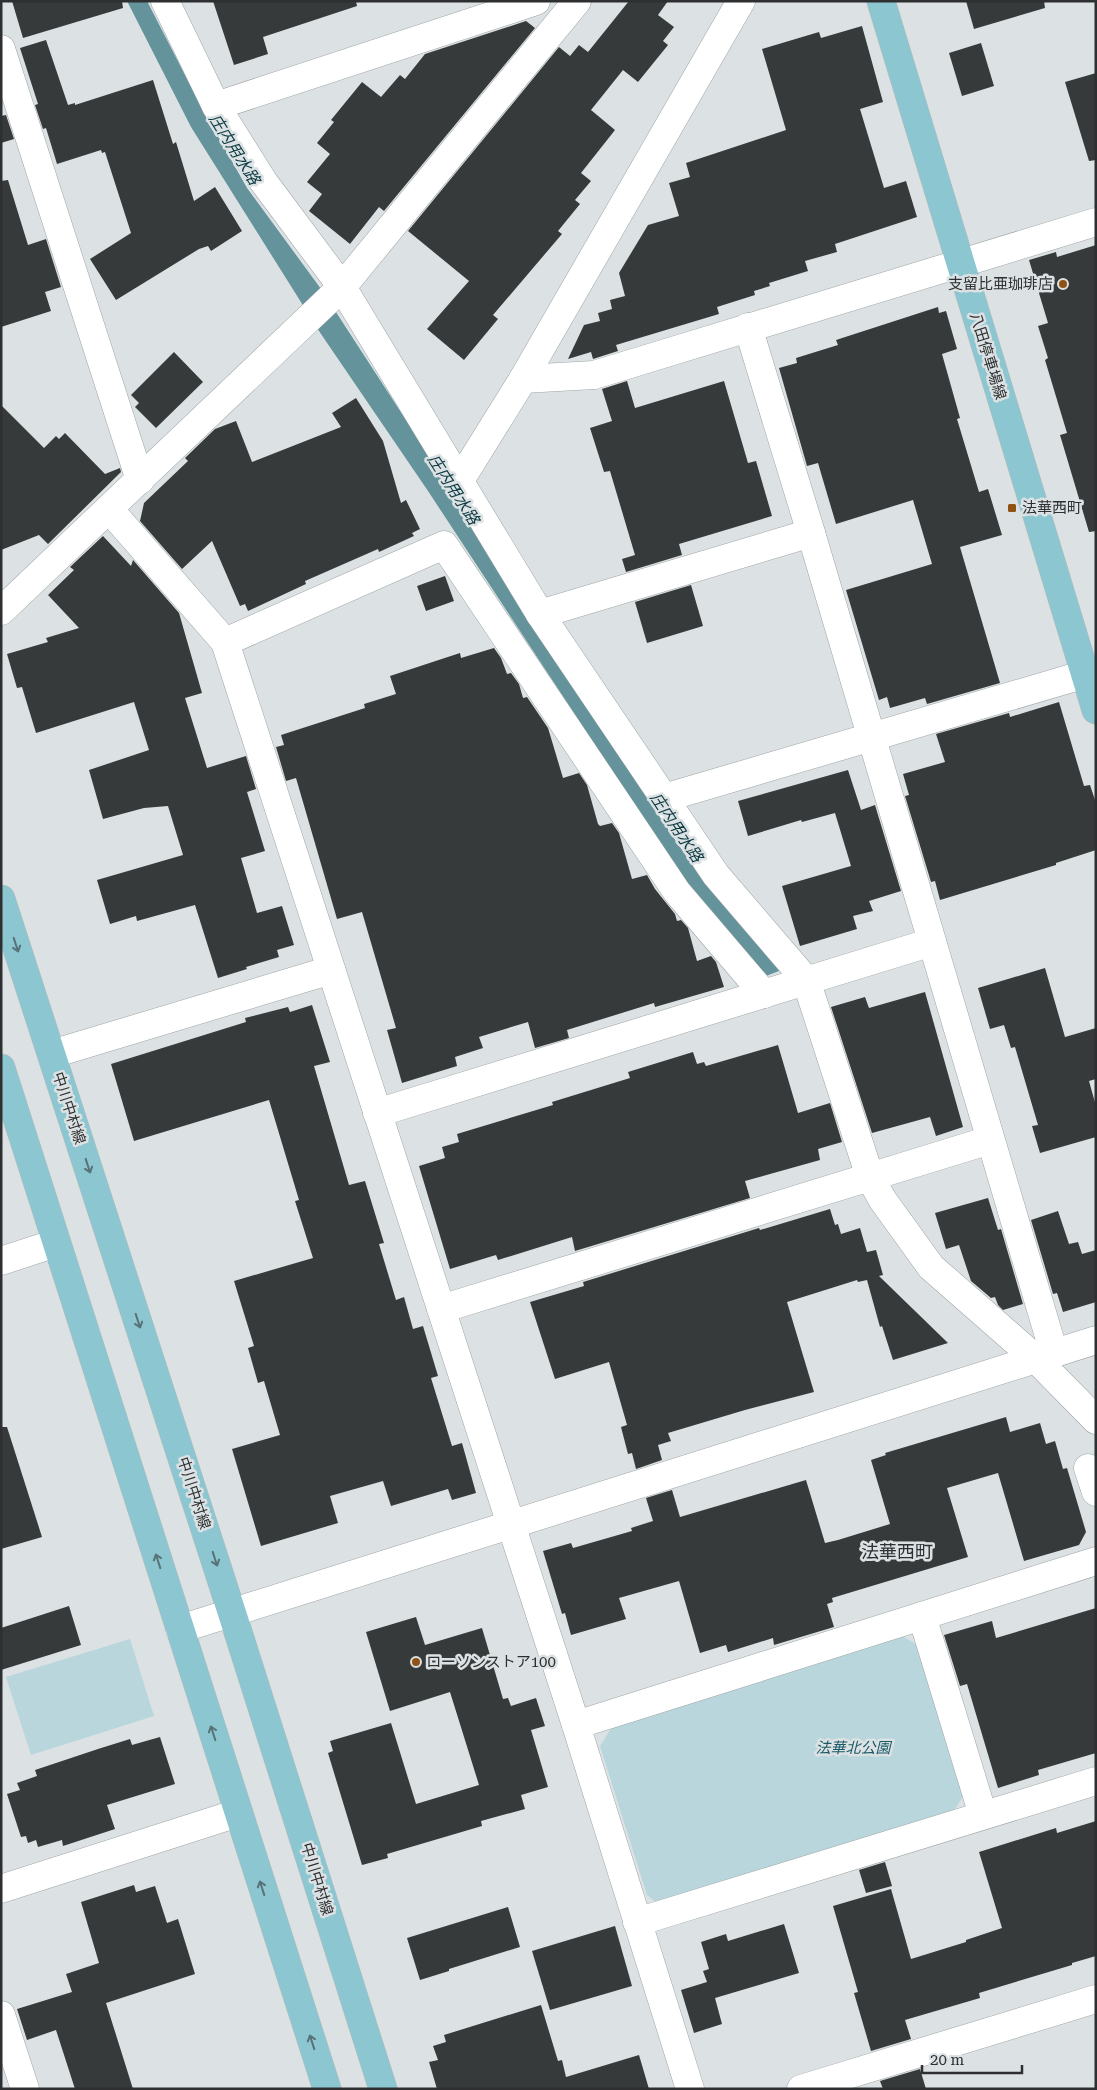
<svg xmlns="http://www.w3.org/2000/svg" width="1097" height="2090" viewBox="0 0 1097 2090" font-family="'Roboto Serif','Noto Sans JP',serif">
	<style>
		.green { fill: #b8d6db }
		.water { fill: #64939c }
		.building { fill: #363a3b }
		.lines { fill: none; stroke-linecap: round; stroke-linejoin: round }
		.minor-casing { stroke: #9fa5a6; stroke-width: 29 }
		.major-casing { stroke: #bcbcbd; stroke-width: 29 }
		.minor { stroke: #fff; stroke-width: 28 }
		.major { stroke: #8cc6d0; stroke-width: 28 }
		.oneway { stroke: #587378 }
		.poi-dot { fill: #8f5214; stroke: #dce2e4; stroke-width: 2 }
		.labels { text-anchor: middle; stroke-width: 5; stroke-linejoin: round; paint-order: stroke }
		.poi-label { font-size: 15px; fill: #2d2f30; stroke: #dce2e4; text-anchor: start }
		.street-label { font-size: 15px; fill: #2d2f30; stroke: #dce2e4 }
		.park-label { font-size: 15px; font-style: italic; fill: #185a65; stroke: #dce2e4 }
		.water-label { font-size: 16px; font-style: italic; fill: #0b3940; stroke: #dce2e4 }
		.quarter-label { font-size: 18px; fill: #2d2f30; stroke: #dce2e4 }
	</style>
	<rect width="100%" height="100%" fill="#dce2e4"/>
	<g class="green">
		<path d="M902,1636L921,1647L965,1793L952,1814L658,1904L647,1895L600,1746L612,1727Z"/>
		<path d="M130,1639L154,1716L31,1755L6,1677Z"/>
	</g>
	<path class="water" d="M127,1H147L203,110L247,188L321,289L703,878L784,969L766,976L691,891L428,491L321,334L191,127Z"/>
	<g class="building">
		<path d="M12,1H122L123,8L23,38Z"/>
		<path d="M213,1H356L357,6L263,37L268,54L234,65Z"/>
		<path d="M629,1H668L658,15L674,27L663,41L668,45L638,82L623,70L591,110L615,130L581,173L591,181L575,200L580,204L558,231L562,234L493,315L498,319L464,360L427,329L469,281L408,231L559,47L570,56L579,45L588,52Z"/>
		<path d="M966,1H1044L1045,8L974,29Z"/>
		<path d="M526,21L535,28L384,211L379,207L350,244L309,211L322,194L307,182L330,154L317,143L334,122L331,120L362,82L381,97L400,75L405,79L425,54Z"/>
		<path d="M862,26L883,102L860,109L884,188L906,181L917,217L835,244L837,252L805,261L808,271L769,283L770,286L754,291L755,295L717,307L719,314L616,345L618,351L593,359L591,352L568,359L584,325L600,321L598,313L612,309L610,300L625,296L619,273L648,225L679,216L669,183L690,177L686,163L786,130L762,49L819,32L821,38Z"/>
		<path d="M46,40L68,105L75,103V105L153,80L173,144L176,142L194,201L215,187L242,231L211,251L208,246L199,249L116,300L90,259L131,233L105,152L102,153L101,150L57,164L46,128L43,129L35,105L38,104L20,48Z"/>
		<path d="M981,43L994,86L962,96L949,53Z"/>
		<path d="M1096,73V160L1089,161L1065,82Z"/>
		<path d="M6,115L14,139L1,143V116Z"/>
		<path d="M8,180L28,245L46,239L61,287L45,292L51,311L1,327V181Z"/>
		<path d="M1096,245V531L1089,532L1060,435L1067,433L1045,360L1048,358L1038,326L1048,323L1029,260L1056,252L1057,257Z"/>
		<path d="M938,307L939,313L946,311L957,349L942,354L960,418L957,419L979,492L988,489L1002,535L960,547L1000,683L927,704L925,698L890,708L887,697L879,700L846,590L932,564L913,500L836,524L818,463L807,466L779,368L797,363L796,358L838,345L836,340Z"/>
		<path d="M174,352L203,382L156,428L135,407L139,403L131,395Z"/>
		<path d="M627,381L635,408L724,381L748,463L756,461L772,516L679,544L682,555L626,572L622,559L635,555L610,471L604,472L590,428L612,421L602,389Z"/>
		<path d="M356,398L383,441L401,503L406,500L420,529L412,533L414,536L379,552L378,549L305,581L306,584L248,611L245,604L240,606L212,541L182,569L140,521L144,503L188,461L185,458L215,429L236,421L252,462L341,427L332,413Z"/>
		<path d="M1,405L44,448L56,436L59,439L65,433L105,474L120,468L121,472L48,544L39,535L1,550Z"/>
		<path d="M103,536L131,566L133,560L179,613L202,693L185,698L207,768L246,756L256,789L247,792L265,851L241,858L257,913L282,906L294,945L277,950L279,957L246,967L247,969L218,978L195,905L137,921L136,916L110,924L97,880L183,855L168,806L144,808L103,819L89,770L149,750L134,702L36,733L22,687L17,688L7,654L48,642L46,638L79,628L48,595L74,570L70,567Z"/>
		<path d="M445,576L454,601L426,611L417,586Z"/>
		<path d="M691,585L703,626L647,643L635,602Z"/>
		<path d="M494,648L501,658L507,674L511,673L519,684L523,698L527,697L548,728L563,778L579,773L587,785L598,824L600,826L612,823L619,833L632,879L647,875L655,889L675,914L677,921L681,920L688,928L697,961L711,956L716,962L724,987L655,1007L654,1003L567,1030L569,1038L535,1048L528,1022L479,1037L483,1048L455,1057L457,1066L402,1083L387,1030L396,1028L362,912L337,919L296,778L286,781L276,747L284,745L281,735L365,708L364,704L396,694L390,676L460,653L461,658Z"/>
		<path d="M1059,702L1084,786L1090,785L1096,803V850L1056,863V865L940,900L935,881L931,882L905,796L909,795L903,774L945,762L936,734L1009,713L1010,717Z"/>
		<path d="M848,770L861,810L875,805L901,891L869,901L873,911L853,916L857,929L800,946L782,886L851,866L835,813L802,822L801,820L748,836L738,801Z"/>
		<path d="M1045,968L1065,1037L1096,1028V1079L1089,1081L1096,1106V1137L1040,1153L1032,1126L1038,1125L1015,1047L1011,1048L1004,1025L990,1029L978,988Z"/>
		<path d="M925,992L963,1127L936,1136L930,1117L872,1133L831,1007L865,997L869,1008Z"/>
		<path d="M312,1005L330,1062L314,1066L349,1185L365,1181L384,1243L379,1244L396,1300L404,1297L413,1329L423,1326L438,1376L431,1378L452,1446L462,1443L476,1493L452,1500L448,1489L391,1506L383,1481L330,1496L338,1523L261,1546L232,1449L280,1435L264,1381L258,1383L248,1348L254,1346L234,1281L313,1258L295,1201L299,1200L269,1100L134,1141L111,1064L246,1022L245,1018L288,1007L290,1012Z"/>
		<path d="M778,1045L798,1113L830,1103L842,1142L818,1149L820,1160L745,1181L750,1198L575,1251L572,1237L498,1260L496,1255L450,1269L419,1166L445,1158L442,1147L459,1142L457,1134L553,1105L552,1102L630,1078L628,1072L693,1052L697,1064L704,1062L706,1066Z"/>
		<path d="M988,1198L998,1230L1001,1229L1023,1304L1003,1310L998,1305L995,1297L991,1298L971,1281L959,1245L946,1249L935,1213Z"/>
		<path d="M830,1209L835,1225L838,1224L841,1234L860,1228L867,1252L876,1250L883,1275L879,1276L948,1343L893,1360L882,1326L880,1327L867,1280L858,1282L857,1280L787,1302L814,1392L745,1410L668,1433L671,1441L658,1445L662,1460L636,1469L632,1453L628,1454L621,1427L627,1425L609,1362L555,1379L530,1302L584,1286L583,1282L759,1228L760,1230Z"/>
		<path d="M1058,1211L1069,1244L1078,1242L1082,1254L1096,1250V1302L1063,1312L1057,1293L1053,1294L1031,1220Z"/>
		<path d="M1006,1417L1010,1432L1040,1423L1046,1444L1055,1441L1063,1469L1067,1468L1086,1532L1079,1545L1024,1561L998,1473L947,1488L968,1557L832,1598L833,1602L827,1604L834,1627L774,1645L773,1638L728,1652L726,1645L700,1653L679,1581L619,1598L626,1619L571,1635L565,1613L562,1614L543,1551L571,1543L573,1548L632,1531L631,1528L653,1521L646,1498L672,1490L680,1517L806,1480L825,1543L838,1540L890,1524L871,1460L886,1455L885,1453Z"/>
		<path d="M1,1427H7L42,1537L1,1549Z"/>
		<path d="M69,1606L81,1645L1,1670V1628Z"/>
		<path d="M1096,1608V1753L1038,1770L1039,1775L998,1788L967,1684L960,1686L944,1635L992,1621L996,1638Z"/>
		<path d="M416,1617L425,1645L482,1628L503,1699L508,1698L511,1706L536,1698L545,1726L531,1730L548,1787L521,1795L525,1809L481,1821L482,1826L387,1854L388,1858L362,1865L328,1753L333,1751L330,1741L391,1723L416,1804L479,1785L450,1692L390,1711L366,1632Z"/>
		<path d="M160,1737L175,1784L107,1805L115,1829L63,1846L62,1840L38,1847L36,1840L28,1843L26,1836L21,1837L7,1794L20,1790L17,1783L37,1776L35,1770L98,1749L130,1739L132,1745Z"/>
		<path d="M1096,1821V1956L1072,1963V1965L979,1993L980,1998L905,2020L911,2039L871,2051L854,1993L858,1992L833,1906L891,1889L911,1959L966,1942V1940L1002,1928L979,1852L1056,1828L1057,1833Z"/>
		<path d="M885,1862L892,1886L866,1893L859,1870Z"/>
		<path d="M134,1885L136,1892L155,1886L167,1923L178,1919L195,1974L106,2003L133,2089H75L56,2030L27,2040L17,2009L72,1992L66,1974L99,1963L81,1902Z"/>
		<path d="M508,1907L520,1947L449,1969V1971L420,1980L407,1938Z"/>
		<path d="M784,1924L799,1973L715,1998L722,2024L694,2033L681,1990L707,1982L703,1971L709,1969L701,1942L726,1934L728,1941Z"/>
		<path d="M615,1926L632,1986L550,2010L532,1951Z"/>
		<path d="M541,2005L558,2061L562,2060L566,2077L639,2055L649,2089H437L429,2062L438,2060L433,2046L446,2042L444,2035Z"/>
		<path d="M920,2069L926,2089H883L880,2081Z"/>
	</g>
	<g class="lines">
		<g class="minor-casing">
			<g id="minor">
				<path d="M165,1L216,106L263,181L342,287L540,614L716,875L806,980L870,1177L882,1199L931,1267L1035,1358L1096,1420"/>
				<path d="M1,49L140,480"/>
				<path d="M216,106L536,1"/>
				<path d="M748,327L811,533L1054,1353"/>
				<path d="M523,379L594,375L1096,222"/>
				<path d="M459,482L523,379L741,1"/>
				<path d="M109,509L225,642L576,1725L690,2089"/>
				<path d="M1,611L342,287L577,1"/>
				<path d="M540,614L811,533"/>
				<path d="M225,642L444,545L677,892L764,994"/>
				<path d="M664,798L1096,671"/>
				<path d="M52,1054L331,970"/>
				<path d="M377,1113L932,942"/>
				<path d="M1,1261L56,1243"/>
				<path d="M441,1309L990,1140"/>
				<path d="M1088,1468L1096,1492"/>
				<path d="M922,1616L983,1815"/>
				<path d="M180,1629L1096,1340"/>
				<path d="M576,1725L1096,1561"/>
				<path d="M1,1889L238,1813"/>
				<path d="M637,1922L1096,1781"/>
				<path d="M1,2015L25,2089"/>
				<path d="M801,2089L1096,1999"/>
			</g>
		</g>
		<g class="major-casing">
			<g id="major">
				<path d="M881,1L1096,710"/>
				<path d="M1,899L232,1613L383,2089"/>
				<path d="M1,1068L327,2089"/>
			</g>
		</g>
		<use href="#minor" class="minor"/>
		<use href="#major" class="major"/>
	</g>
	<defs><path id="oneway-shaft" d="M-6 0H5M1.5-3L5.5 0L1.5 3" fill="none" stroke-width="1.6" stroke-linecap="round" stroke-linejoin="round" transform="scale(1.25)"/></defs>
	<g class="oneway">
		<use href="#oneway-shaft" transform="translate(16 945) rotate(72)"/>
		<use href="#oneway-shaft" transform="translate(88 1166) rotate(72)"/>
		<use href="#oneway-shaft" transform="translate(138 1321) rotate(72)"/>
		<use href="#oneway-shaft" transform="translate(215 1559) rotate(72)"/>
		<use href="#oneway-shaft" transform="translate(158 1561) rotate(-108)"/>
		<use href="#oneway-shaft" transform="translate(213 1733) rotate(-108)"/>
		<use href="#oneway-shaft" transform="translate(262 1888) rotate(-108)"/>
		<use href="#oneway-shaft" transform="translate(312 2042) rotate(-108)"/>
	</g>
	<g class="poi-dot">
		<circle cx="1063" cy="284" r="5"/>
		<rect x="1007" y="503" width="10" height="10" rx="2.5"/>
		<circle cx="416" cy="1662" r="5"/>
	</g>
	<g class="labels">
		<g class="poi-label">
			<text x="1053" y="289" text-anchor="end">支留比亜珈琲店</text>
			<text x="1022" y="513">法華西町</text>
			<text x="426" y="1667">ローソンストア100</text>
		</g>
		<g class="street-label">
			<text transform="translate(988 356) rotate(73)" y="5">八田停車場線</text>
			<text transform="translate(69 1108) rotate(72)" y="5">中川中村線</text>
			<text transform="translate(194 1493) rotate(72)" y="5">中川中村線</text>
			<text transform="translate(317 1879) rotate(73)" y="5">中川中村線</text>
		</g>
		<g class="park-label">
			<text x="853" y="1753">法華北公園</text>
		</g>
		<g class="water-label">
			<text transform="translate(235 149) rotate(58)" y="6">庄内用水路</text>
			<text transform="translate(454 489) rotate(57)" y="6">庄内用水路</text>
			<text transform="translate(677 827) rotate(56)" y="6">庄内用水路</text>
		</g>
		<g class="quarter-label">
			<text x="897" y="1558">法華西町</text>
		</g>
	</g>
	<rect width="1097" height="2090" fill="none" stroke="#2d2f30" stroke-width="5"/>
	<path d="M922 2065v8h100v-8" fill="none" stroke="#2d2f30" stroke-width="2.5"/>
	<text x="930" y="2065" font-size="15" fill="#2d2f30" stroke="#dce2e4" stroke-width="4" paint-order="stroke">20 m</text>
</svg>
